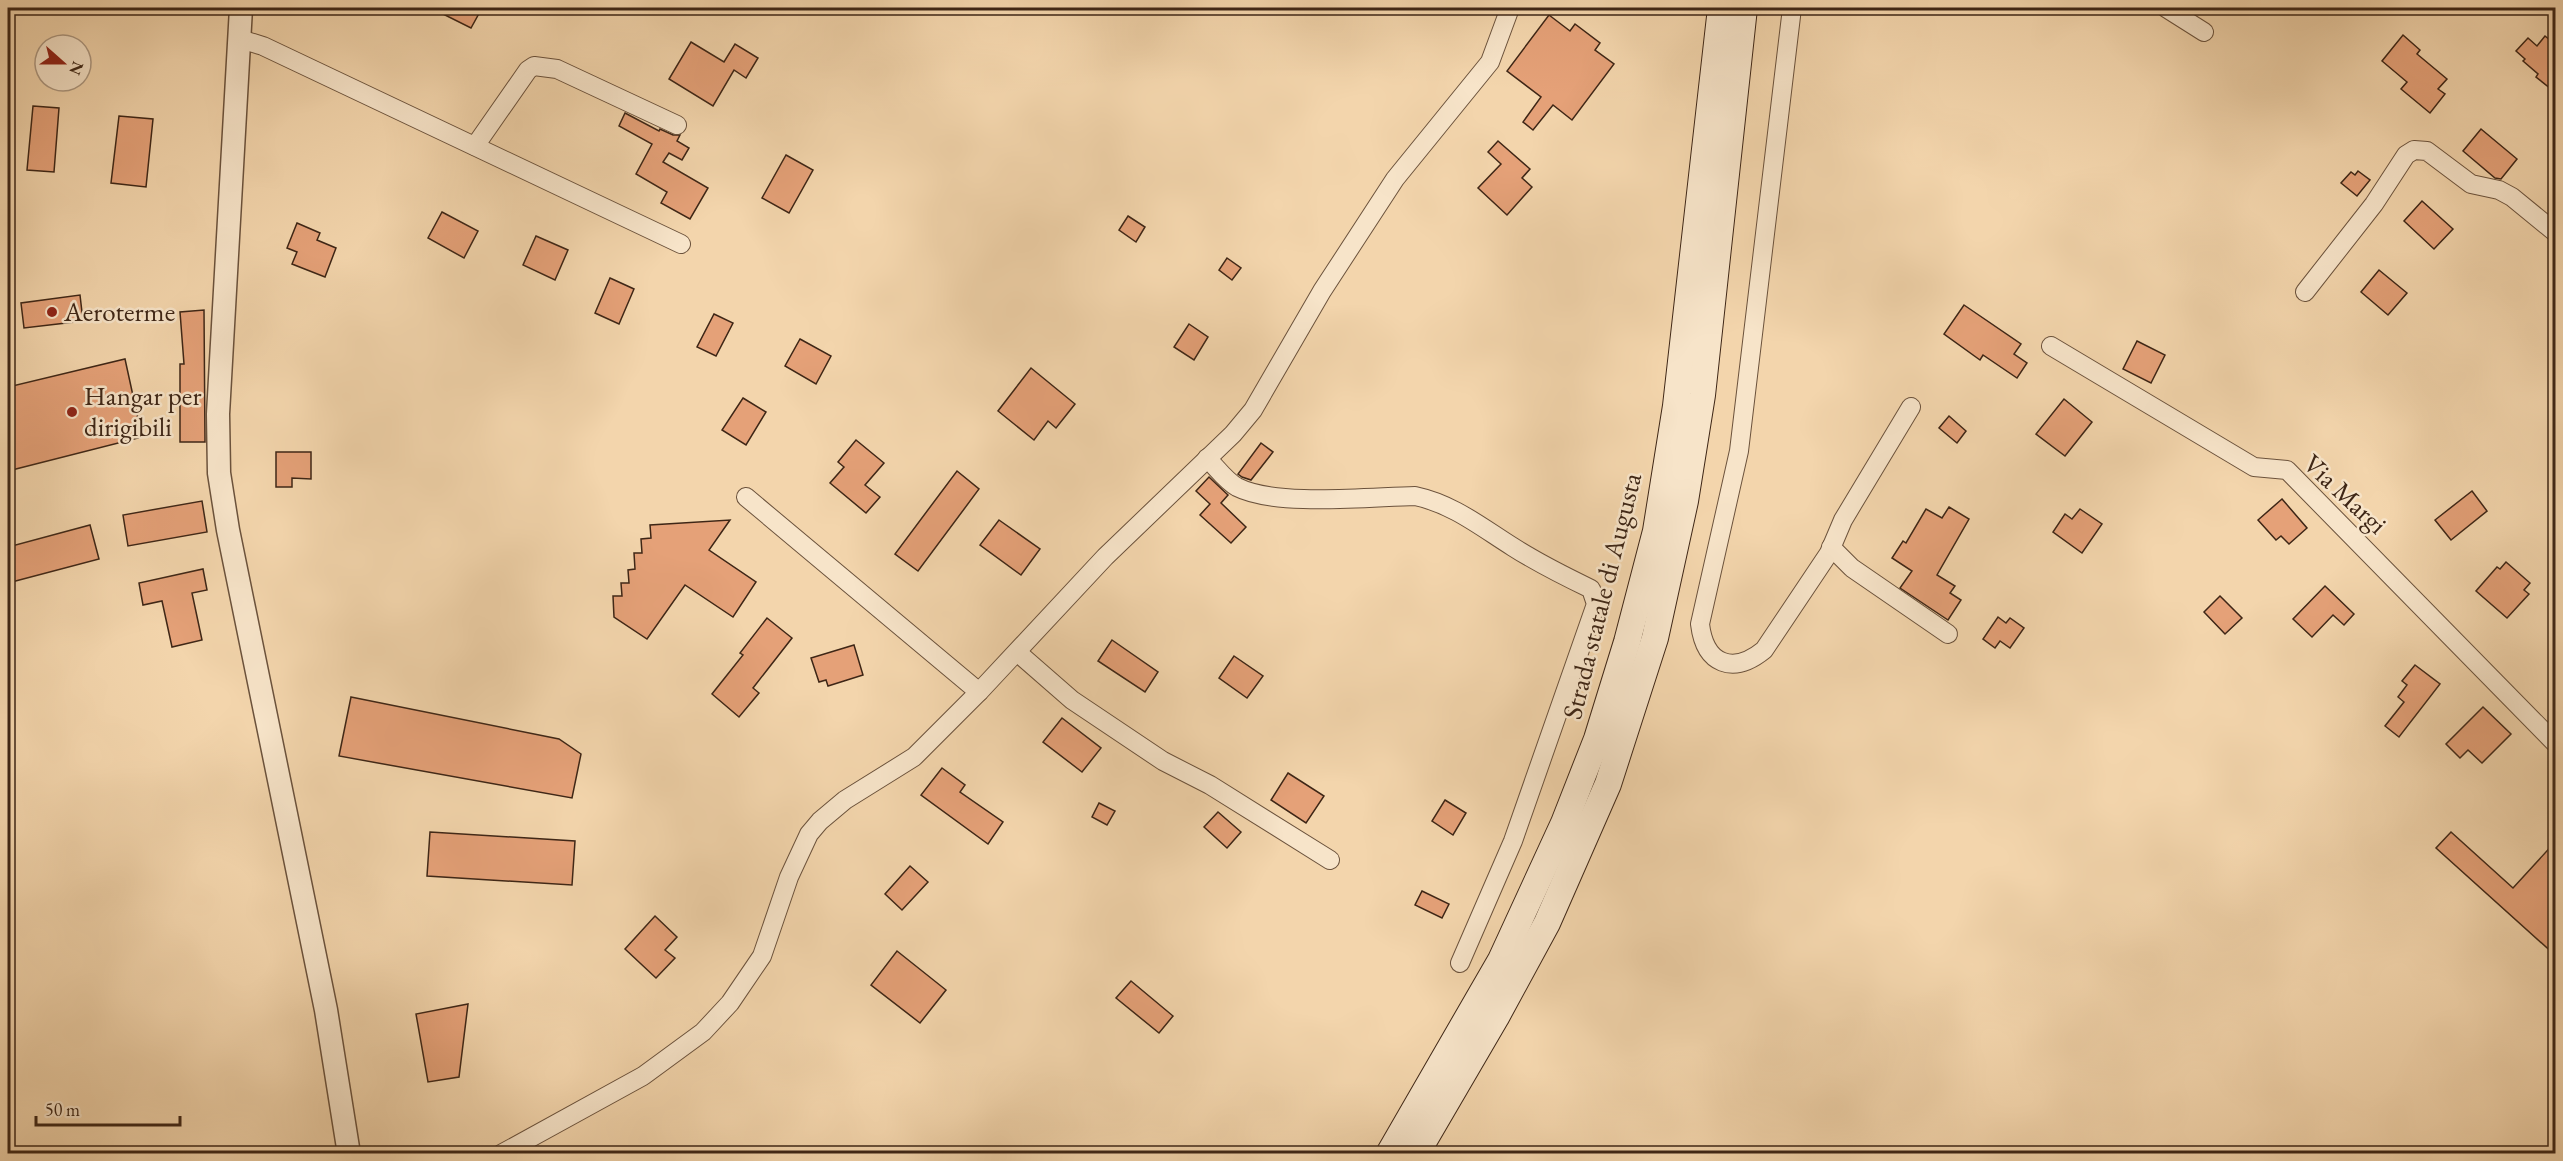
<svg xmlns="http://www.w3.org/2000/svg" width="2563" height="1161" viewBox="0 0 2563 1161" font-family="'EB Garamond',serif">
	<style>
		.building { fill: #e5a178; stroke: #3e2616; stroke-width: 1.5 }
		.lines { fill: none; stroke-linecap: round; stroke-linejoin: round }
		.minor-casing { stroke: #6b523c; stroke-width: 20 }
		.tertiary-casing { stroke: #6b523c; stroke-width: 25 }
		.secondary-casing { stroke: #3e2616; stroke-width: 28 }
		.minor { stroke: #f7e4c9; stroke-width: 18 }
		.tertiary { stroke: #f7e4c9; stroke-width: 22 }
		.secondary { stroke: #f7e4c9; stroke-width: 26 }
		.poi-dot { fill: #8f2418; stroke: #f7e4c9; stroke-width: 2 }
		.labels { text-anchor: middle; stroke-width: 5; stroke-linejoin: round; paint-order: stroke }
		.poi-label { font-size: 27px; fill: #3e2616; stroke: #f7e4c9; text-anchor: start }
		.street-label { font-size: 27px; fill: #3e2616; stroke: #f7e4c9 }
	</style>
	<rect width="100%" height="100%" fill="#f3d5ac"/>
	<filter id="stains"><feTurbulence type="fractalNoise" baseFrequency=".00333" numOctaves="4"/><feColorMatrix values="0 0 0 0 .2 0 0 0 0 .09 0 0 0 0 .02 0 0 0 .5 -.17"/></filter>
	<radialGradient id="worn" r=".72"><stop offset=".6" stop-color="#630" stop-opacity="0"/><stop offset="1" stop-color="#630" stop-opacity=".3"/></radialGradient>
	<g class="building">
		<path d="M431,8H482L471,28Z"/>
		<path d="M1549,15L1570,31L1575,24L1600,43L1595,50L1614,64L1572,120L1553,105L1533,130L1523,122L1541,97L1507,71Z"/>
		<path d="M2403,35L2420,50L2417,54L2447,79L2438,89L2445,94L2430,113L2401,89L2407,82L2382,61Z"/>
		<path d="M2545,36L2556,45V93L2536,77L2538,74L2523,61L2525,59L2516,51L2528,38L2537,46Z"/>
		<path d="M691,42L724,62L735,44L758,58L746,78L734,70L713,106L669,79Z"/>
		<path d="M33,106L59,108L54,172L27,170Z"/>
		<path d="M625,113L659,131L660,129L673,135H680L677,141L689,148L682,160L669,153L663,162L708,188L690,219L661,203L667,192L636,174L652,144L619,126Z"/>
		<path d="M119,116L153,119L146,187L111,183Z"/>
		<path d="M2481,129L2517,159L2501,179L2495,178L2463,151Z"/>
		<path d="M1498,141L1530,169L1522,178L1532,187L1507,215L1478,188L1501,164L1488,152Z"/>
		<path d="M786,155L813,170L789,213L762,198Z"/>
		<path d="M2358,171L2370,180L2357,196L2341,183L2351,172L2355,175Z"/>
		<path d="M2422,201L2453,229L2434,249L2404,221Z"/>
		<path d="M442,212L478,231L464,258L428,238Z"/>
		<path d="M1128,216L1145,227L1136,242L1119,230Z"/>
		<path d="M297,223L320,233L317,240L336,248L325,277L292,264L297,252L287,248Z"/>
		<path d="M536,236L568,250L555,280L523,265Z"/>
		<path d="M1227,258L1241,268L1232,280L1219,270Z"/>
		<path d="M2379,270L2407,293L2388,315L2361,292Z"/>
		<path d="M610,278L634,289L619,324L595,313Z"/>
		<path d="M80,295L83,321L24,328L21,303Z"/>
		<path d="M1964,305L2021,344L2014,354L2027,363L2017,378L1983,355L1980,360L1944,334Z"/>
		<path d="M204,310L205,442H180V364H184L180,312Z"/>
		<path d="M714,314L733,323L716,356L697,347Z"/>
		<path d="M1189,324L1208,337L1194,360L1174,347Z"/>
		<path d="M800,339L831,356L816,384L785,366Z"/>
		<path d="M2137,341L2165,355L2151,383L2123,369Z"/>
		<path d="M125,359L142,437L8,471V387Z"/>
		<path d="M1031,368L1075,404L1056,428L1048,421L1034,440L998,411Z"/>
		<path d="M743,398L766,412L746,445L722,430Z"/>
		<path d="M2064,399L2092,422L2065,456L2036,434Z"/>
		<path d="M1949,416L1966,431L1957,443L1939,428Z"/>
		<path d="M856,440L884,463L865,485L880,497L866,513L830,483L844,467L838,462Z"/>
		<path d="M1261,443L1273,452L1251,480L1242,477L1238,474Z"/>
		<path d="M276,452H311V479L292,478V487H276Z"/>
		<path d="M957,471L979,489L918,571L895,554Z"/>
		<path d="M1209,477L1228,495L1221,503L1246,527L1231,543L1200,515L1210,504L1196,491Z"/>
		<path d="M2472,491L2487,511L2451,540L2435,520Z"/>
		<path d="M2282,499L2307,528L2289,544L2281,536L2276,540L2258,520Z"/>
		<path d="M202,501L207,532L128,546L123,515Z"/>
		<path d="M1949,507L1969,519L1937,575L1955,586L1950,593L1961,600L1948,620L1900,588L1912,571L1892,558L1903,541L1906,543L1926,509L1942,518Z"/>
		<path d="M2080,509L2102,524L2082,553L2053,532L2065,514L2072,519Z"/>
		<path d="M730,520L709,550L756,582L733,617L685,585L647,639L614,617L613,596H622L621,583H629L628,570L635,569L634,553H642L641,539L651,538L650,525Z"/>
		<path d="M999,520L1040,549L1021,575L980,545Z"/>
		<path d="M90,525L99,559L8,583V547Z"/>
		<path d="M2506,562L2530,583L2524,590L2529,594L2507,618L2476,591L2497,567L2500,569Z"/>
		<path d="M203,569L207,590L192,593L202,640L172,647L162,601L143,605L139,583Z"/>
		<path d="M2325,586L2354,614L2344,625L2333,615L2312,637L2293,619Z"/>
		<path d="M2220,596L2242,618L2225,634L2204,612Z"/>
		<path d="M1998,617L2006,623L2010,618L2024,628L2010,648L2000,641L1995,648L1983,639Z"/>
		<path d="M767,618L792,638L753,688L759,693L739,717L712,694L743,655L740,653Z"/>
		<path d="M1112,640L1158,672L1145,692L1098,661Z"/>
		<path d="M854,645L863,675L828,686L826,680L819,682L811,658Z"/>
		<path d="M1234,656L1263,676L1247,698L1219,678Z"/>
		<path d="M2415,665L2440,684L2399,737L2385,726L2404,702L2398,697L2407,685L2402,681Z"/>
		<path d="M351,697L559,739L581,754L572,798L339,756Z"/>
		<path d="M2483,707L2511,734L2482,763L2468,750L2460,758L2446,744Z"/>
		<path d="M1062,718L1101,748L1082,772L1043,742Z"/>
		<path d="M942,768L965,785L960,792L1003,822L988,844L921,795Z"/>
		<path d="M1288,773L1324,796L1306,823L1271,800Z"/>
		<path d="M1445,800L1466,813L1453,835L1432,821Z"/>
		<path d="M1099,803L1115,811L1107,825L1092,817Z"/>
		<path d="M1218,812L1241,832L1227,848L1204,827Z"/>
		<path d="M430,832L575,841L572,885L427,876Z"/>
		<path d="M2451,832L2513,888L2556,841V956L2436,848Z"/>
		<path d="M910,866L928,882L902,910L885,894Z"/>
		<path d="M1422,891L1449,904L1442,918L1415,905Z"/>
		<path d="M655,916L677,937L665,950L675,958L656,978L625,949Z"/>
		<path d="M897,951L946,990L920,1023L871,985Z"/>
		<path d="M1131,981L1173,1016L1159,1033L1116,998Z"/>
		<path d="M468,1004L459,1077L428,1082L416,1014Z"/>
	</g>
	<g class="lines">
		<g class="minor-casing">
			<g id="minor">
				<path d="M1792,8L1739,451L1700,624C1705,665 1733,675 1764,650L1829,553L1843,520L1911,407"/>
				<path d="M2166,8L2204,32"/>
				<path d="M240,39L263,46L681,244"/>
				<path d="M475,146L528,70L534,66L557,69L677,125"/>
				<path d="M2305,292L2374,204L2406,155L2414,150L2427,151L2471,184L2499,190L2512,197L2556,233"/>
				<path d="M2051,346L2254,467L2287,470L2556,744"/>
				<path d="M1207,458C1216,467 1226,481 1237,487C1276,507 1369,497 1415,496C1453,504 1481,527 1513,547C1538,563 1564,576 1591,589L1596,604L1513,841L1460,963"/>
				<path d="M746,497L979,692"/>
				<path d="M1831,547L1852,568L1948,634"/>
				<path d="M1017,652L1072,700L1163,761L1210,785L1330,860"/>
				<path d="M501,1154L643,1076L703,1032L730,1003L762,956L789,877L809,834L820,821L845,800L914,757L979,692L1105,557L1233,434L1253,410L1322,291L1395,179L1490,62L1510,8"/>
			</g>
		</g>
		<g class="tertiary-casing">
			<path id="tertiary" d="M241,8L218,414L219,473L228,530L326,1010L349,1154"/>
		</g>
		<g class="secondary-casing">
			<g id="secondary">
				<path d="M1389,1154L1501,960L1564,823L1597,739L1627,642L1656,531L1676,406L1721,8"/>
				<path d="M1416,1154L1496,1017L1547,923L1608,784L1655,638L1685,501L1702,395L1744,8"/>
			</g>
		</g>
		<use href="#minor" class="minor"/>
		<use href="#tertiary" class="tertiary"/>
		<use href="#secondary" class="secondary"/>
	</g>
	<g class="poi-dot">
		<circle cx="52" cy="312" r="6"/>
		<circle cx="72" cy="412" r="6"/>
	</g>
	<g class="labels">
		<g class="poi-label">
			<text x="64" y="321">Aeroterme</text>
			<text x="84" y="405">Hangar per<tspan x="84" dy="31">dirigibili</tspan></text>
		</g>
		<g class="street-label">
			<text transform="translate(2345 494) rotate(43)" y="9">Via Margi</text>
			<text transform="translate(1602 596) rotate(-76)" y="9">Strada statale di Augusta</text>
		</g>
	</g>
	<rect width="2563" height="1161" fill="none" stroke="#f3d5ac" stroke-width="30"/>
	<rect x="9" y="9" width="2545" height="1143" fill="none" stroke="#3e2616" stroke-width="3"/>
	<rect x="15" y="15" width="2533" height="1131" fill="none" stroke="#3e2616" stroke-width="1.5"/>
	<g transform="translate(63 63) rotate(111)"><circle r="28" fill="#f7e4c9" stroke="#ad9881" stroke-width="1.5"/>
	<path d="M0-4.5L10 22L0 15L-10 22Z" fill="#8f2418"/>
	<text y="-9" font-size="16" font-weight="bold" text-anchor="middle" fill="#3e2616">N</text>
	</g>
	<path d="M36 1116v9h144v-9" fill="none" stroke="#3e2616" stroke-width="3"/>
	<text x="45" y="1116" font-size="18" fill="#3e2616" stroke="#f7e4c9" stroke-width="4.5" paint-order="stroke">50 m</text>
	<rect width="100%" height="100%" filter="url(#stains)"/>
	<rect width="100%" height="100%" fill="url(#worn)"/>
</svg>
